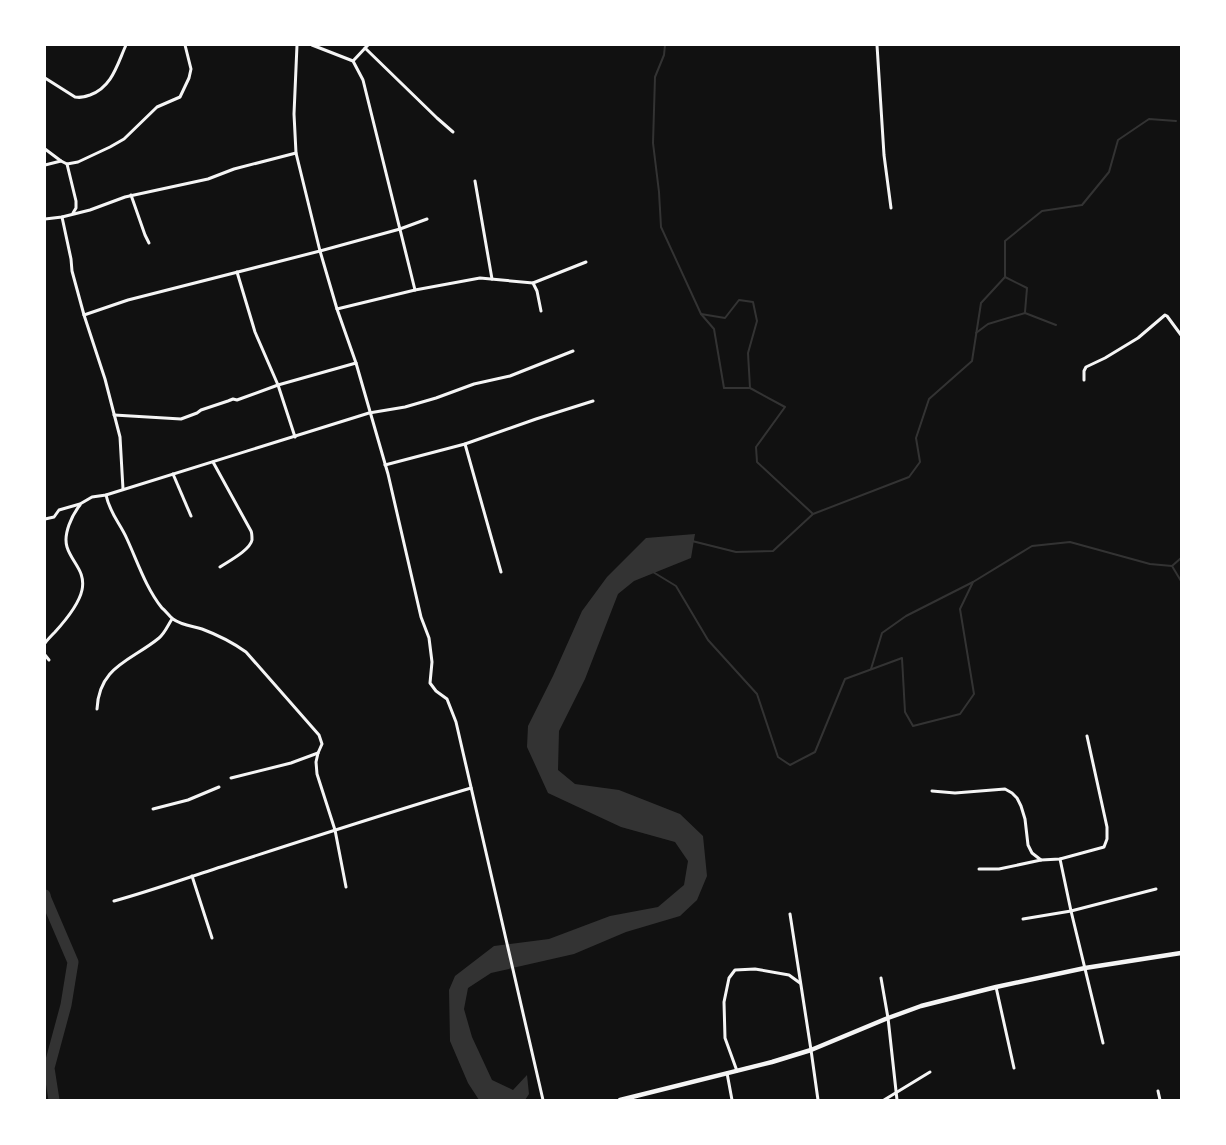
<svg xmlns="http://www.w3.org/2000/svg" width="1226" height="1145" viewBox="0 0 1226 1145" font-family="'Varela Round',sans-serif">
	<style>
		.water { fill: #333 }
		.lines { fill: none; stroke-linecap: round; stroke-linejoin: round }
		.stream { stroke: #333; stroke-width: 2 }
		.river { stroke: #333; stroke-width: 11 }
		.minor { stroke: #f5f5f5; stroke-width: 3 }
		.tertiary { stroke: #f5f5f5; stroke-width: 4.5 }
	</style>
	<rect width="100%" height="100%" fill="#111"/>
	<path class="water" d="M695,534L691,558L634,581L618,594L585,679L559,731L558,770L575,784L619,790L680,814L703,836L707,876L697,900L680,916L626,932L574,954L491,973L468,988L464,1009L472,1037L492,1080L513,1090L527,1075L529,1094L525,1100H479L468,1083L450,1041L449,990L455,976L494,946L549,939L610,916L658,907L684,885L688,861L675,842L621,827L548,793L527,747L528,726L553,676L582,611L607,577L646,538Z"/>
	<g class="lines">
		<g class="stream">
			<path d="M665,45L664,55L655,77L653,143L659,192L661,227L701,314L714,329L724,388H750L785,407L756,447L757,462L812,513"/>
			<path d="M1005,277L1027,288L1025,312"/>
			<path d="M701,314L725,318L739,300L753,302L757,321L748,353L750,388"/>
			<path d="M976,333L988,324L1025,313L1056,325"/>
			<path d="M692,541L736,552L773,551L813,514L909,477L920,462L916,438L929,399L972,361L981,303L1005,277V241L1042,211L1082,205L1109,172L1118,140L1149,119L1176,121"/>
			<path d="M1172,566L1181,581"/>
			<path d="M653,572L676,586L708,640L757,694L778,757L790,765L815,752L845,679L902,658L905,712L913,726L960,714L974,694L960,609L973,582L1032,546L1070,542L1150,564L1172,566L1181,558"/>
			<path d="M871,669L882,633L906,616L973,582"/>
		</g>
		<path class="river" d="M45,895L46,899L73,962L66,1005L49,1068L54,1100"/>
		<g class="minor">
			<path d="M297,45L294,114L296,153L320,251L337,309L356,363L388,474L421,617L429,638L432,662L430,683L436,691L447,699L456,722L543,1100"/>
			<path d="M312,45L353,61L363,80L415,290"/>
			<path d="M877,45L884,155L891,208"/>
			<path d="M365,48L437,118L453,132"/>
			<path d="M353,61L368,45"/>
			<path d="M45,78L75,97C81,98 84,97 90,95C112,87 117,65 126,45"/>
			<path d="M45,149L61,161L67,164L78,162L110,147L124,139L157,107L180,97L189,78L191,69L185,45"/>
			<path d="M67,164L76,201V208L73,213"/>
			<path d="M45,165L61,161"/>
			<path d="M475,181L492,279"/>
			<path d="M131,195L145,235L149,243"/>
			<path d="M62,217L71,259L72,271L84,315L105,379L120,437L123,489"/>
			<path d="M45,219L62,217L90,210L125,197L208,179L234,169L296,153"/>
			<path d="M237,272L255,332L278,385L295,437"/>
			<path d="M533,283L586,262"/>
			<path d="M337,309L415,290L480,278L533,283L537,291L541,311"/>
			<path d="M84,315L128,300L320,251L400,229L427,219"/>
			<path d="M1084,380V371L1086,367L1105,358L1138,338L1165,315L1167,316L1181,335"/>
			<path d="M114,415L181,419L197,413L201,410L228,401L233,399L237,400L278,385L356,363"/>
			<path d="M465,444L501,572"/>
			<path d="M213,462L251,531C252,533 252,538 252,540C250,550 229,561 220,567"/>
			<path d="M385,465L465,444L536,419L593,401"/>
			<path d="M173,474L191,516"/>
			<path d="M106,495C110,514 120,523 127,539C138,563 146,588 162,608C166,611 169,616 173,619C181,625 192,626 202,629C218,635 232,642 246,652L319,735L322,744L318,753L316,762L317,774L335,830L346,887"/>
			<path d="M45,519L54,517L59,510L80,504L92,497L106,495L369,413L405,407L436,398L474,384L510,376L573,351"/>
			<path d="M45,643C48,639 52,635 55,632C65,621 79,604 82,590C86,571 72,563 67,547C63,534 72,515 80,505"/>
			<path d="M45,655L49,660"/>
			<path d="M97,709C99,666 131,661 159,638C165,633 168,625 172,619"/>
			<path d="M231,778L291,763L318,753"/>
			<path d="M932,791L955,793L1005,789L1012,793L1017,798L1021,806L1025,819L1028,845L1032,853L1041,860L1060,859L1104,847L1107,839V827L1087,736"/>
			<path d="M153,809L188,800L219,787"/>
			<path d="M1060,859L1071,911L1103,1043"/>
			<path d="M979,869H999L1041,860"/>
			<path d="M192,876L212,938"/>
			<path d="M114,901C154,890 192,876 230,864C310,838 390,812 471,788"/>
			<path d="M790,914L811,1050L818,1100"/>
			<path d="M1023,919L1071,911L1156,889"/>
			<path d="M881,978L888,1018L897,1100"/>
			<path d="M996,987L1014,1068"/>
			<path d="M737,1071L725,1038L724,1002L729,978L735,970L755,969L789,975L800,983"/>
			<path d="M727,1073L732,1100"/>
			<path d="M1158,1091L1160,1100"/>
			<path d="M884,1100L930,1072"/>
		</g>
		<path class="tertiary" d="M620,1100L772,1062L811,1050L888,1018L921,1006L996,987L1085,968L1181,953"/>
	</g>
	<rect width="1226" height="1145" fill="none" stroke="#ffffff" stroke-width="92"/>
</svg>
